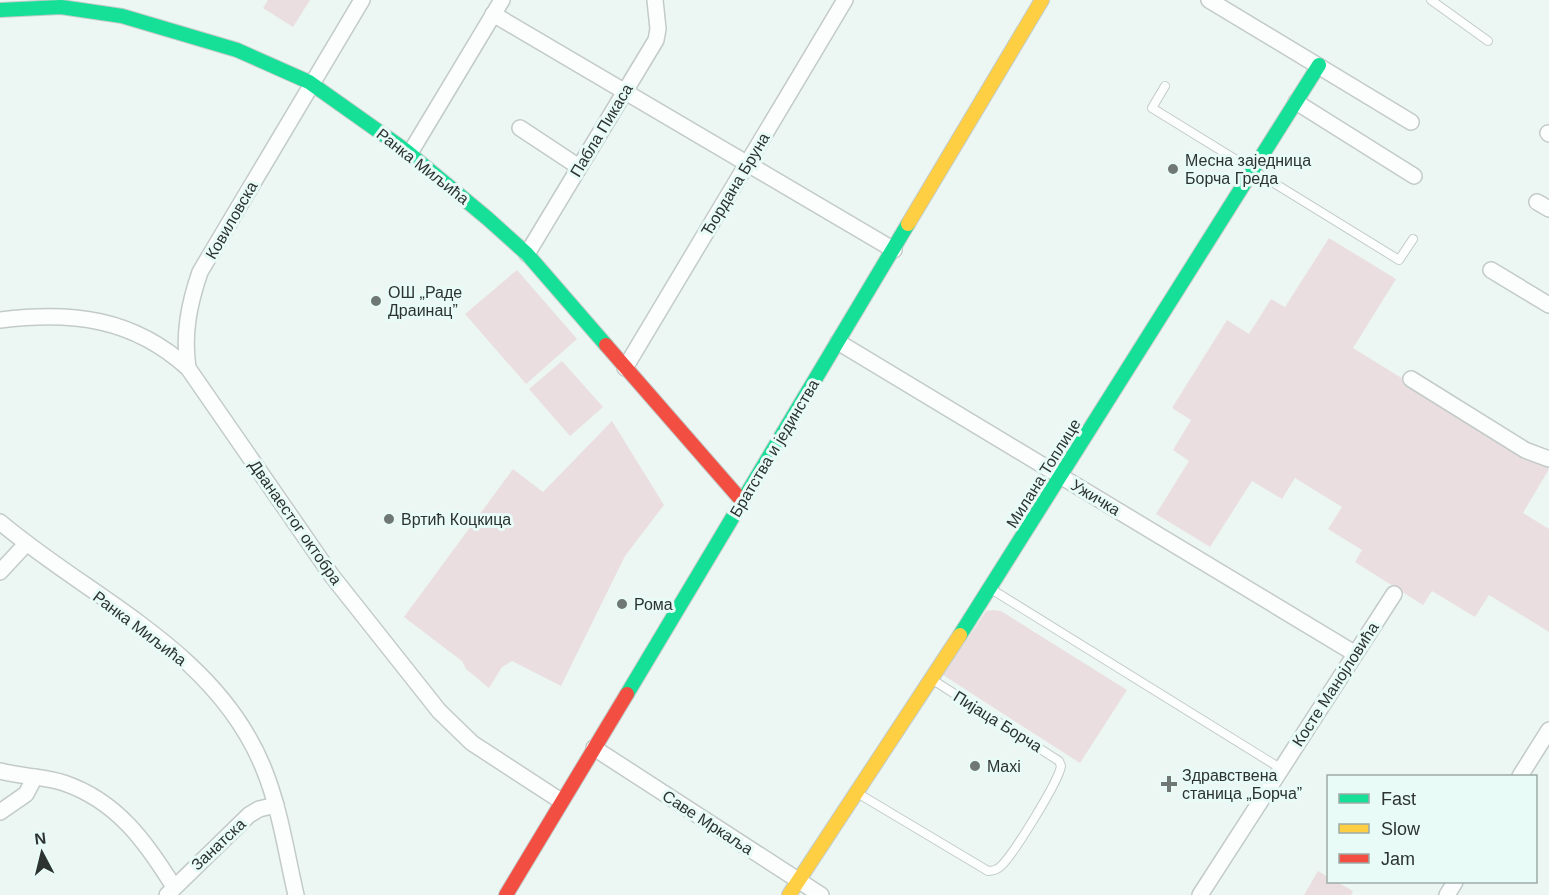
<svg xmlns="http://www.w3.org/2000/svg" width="1549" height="895" viewBox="0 0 1549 895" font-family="Arial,sans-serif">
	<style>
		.green { fill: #eadee0 }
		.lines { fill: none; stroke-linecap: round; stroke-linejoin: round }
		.lane-casing { stroke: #c3cbc9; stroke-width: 10 }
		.street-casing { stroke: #c3cbc9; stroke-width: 18 }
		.fast-casing { stroke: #c3cbc9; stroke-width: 16 }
		.slow-casing { stroke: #c3cbc9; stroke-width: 16 }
		.jam-casing { stroke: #c3cbc9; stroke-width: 16 }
		.lane { stroke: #fcfefd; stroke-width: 8 }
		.street { stroke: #fcfefd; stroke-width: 15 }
		.fast { stroke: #16e098; stroke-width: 14 }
		.slow { stroke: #ffcf43; stroke-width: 14 }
		.jam { stroke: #f24e42; stroke-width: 14 }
		.poi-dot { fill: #6f7875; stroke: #e8fbf6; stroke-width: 2 }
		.labels { text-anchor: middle; stroke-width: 6; stroke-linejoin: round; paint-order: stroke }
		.street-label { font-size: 16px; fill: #2c3331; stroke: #e8fbf6 }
		.poi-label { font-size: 16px; fill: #2c3331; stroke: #e8fbf6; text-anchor: start }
	</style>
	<rect width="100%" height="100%" fill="#ecf7f4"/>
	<g class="green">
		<path d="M268,0H310L293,27L263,8Z"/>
		<path d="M1329,238L1396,279L1353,348L1549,469L1523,513L1549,529V632L1489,595L1475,617L1432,591L1423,605L1355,562L1362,550L1328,529L1342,507L1295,478L1282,499L1252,481L1210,547L1156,514L1189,461L1173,450L1191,420L1172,408L1227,320L1249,334L1271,299L1285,307Z"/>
		<path d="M517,270L577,339L526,384L465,314Z"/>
		<path d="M562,361L603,407L570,436L529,389Z"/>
		<path d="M612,421L664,505L625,556L561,686L512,661L502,667L489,688L466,669L462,661L404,617L513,469L543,492Z"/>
		<path d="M993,610L1001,611L1127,690L1080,763L943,675L986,611Z"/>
		<path d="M1318,871L1328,877V882H1337L1353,891L1351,895H1304Z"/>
	</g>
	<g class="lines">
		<g class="lane-casing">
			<g id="lane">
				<path d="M1431,0L1488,41"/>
				<path d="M1165,86L1152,108L1399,260L1413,239"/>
				<path d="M991,589L1280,768"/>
				<path d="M859,794L988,871C993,871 997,870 1001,866C1013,855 1059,781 1061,766L1059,761L933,680"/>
			</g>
		</g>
		<g class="street-casing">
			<g id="street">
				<path d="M1209,0L1411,122"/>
				<path d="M493,14L894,250"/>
				<path d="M1296,102L1414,176"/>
				<path d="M520,128L579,167"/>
				<path d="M1548,133L1549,134"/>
				<path d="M410,153L502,0"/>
				<path d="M1537,202L1549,209"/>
				<path d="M527,254L656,40L658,29L655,0"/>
				<path d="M1491,270L1549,305"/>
				<path d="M0,320C72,311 133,318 188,368L332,576L439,711L472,743L561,801"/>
				<path d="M838,342L1354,653"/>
				<path d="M188,368C183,334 189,304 200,272L362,0"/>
				<path d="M625,368L845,0"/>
				<path d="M1411,379L1525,450L1549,459"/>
				<path d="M0,522C91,599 215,650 263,767C280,808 286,852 296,895"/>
				<path d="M0,572L26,544"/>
				<path d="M594,748L821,895"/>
				<path d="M0,771C21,777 44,776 64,783C117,801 146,842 174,887"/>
				<path d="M1520,776L1549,730"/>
				<path d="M0,812L26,794L35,777"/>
				<path d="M167,895L249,815L259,809L276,805"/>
				<path d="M1200,895L1394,594"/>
				<path d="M1447,895L1455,882"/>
			</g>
		</g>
		<g class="fast-casing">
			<g id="fast">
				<path d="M0,10L61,7L122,16L237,50L309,82L405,150L487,218L527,254L606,345"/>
				<path d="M960,635L1319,65"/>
				<path d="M627,694L908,224"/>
			</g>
		</g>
		<g class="slow-casing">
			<g id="slow">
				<path d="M908,224L1042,0"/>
				<path d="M789,895L960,635"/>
			</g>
		</g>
		<g class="jam-casing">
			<g id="jam">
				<path d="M606,345L742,501"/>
				<path d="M506,895L627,694"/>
			</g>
		</g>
		<use href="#lane" class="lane"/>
		<use href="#street" class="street"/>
		<use href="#fast" class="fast"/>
		<use href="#slow" class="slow"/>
		<use href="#jam" class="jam"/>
	</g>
	<g class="poi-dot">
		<circle cx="1173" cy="169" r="6"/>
		<circle cx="376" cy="301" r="6"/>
		<circle cx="389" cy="519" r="6"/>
		<circle cx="622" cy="604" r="6"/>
		<circle cx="975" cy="766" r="6"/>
		<path d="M1166 775h6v6h6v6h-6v6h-6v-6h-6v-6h6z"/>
	</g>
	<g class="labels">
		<g class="street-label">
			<text transform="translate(601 130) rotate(-59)" y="6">Пабла Пикаса</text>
			<text transform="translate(423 166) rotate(38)" y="6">Ранка Миљића</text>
			<text transform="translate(735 184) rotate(-59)" y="6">Ђордана Бруна</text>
			<text transform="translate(231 220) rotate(-60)" y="6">Ковиловска</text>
			<text transform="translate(774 448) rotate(-59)" y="6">Братства и јединства</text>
			<text transform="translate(1043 473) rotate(-58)" y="6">Милана Топлице</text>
			<text transform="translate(1096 497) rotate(31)" y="6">Ужичка</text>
			<text transform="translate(296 522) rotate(55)" y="6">Дванаестог октобра</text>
			<text transform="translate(140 628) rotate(37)" y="6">Ранка Миљића</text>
			<text transform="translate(1335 684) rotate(-57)" y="6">Косте Манојловића</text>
			<text transform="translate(998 721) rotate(32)" y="6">Пијаца Борча</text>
			<text transform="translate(708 822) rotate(33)" y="6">Саве Мркаља</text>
			<text transform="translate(218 844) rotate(-43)" y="6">Занатска</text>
		</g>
		<g class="poi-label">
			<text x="1185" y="166">Месна заједница<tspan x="1185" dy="18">Борча Греда</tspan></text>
			<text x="388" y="298">ОШ „Раде<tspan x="388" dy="18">Драинац”</tspan></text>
			<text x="401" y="525">Вртић Коцкица</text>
			<text x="634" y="610">Рома</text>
			<text x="987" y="772">Maxi</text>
			<text x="1182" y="781">Здравствена<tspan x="1182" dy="18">станица „Борча”</tspan></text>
		</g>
	</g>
	<rect x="1327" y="775" width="210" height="108" fill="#e8fbf6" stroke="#9daba7" stroke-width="1.5"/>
	<rect x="1339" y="794" width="30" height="9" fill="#16e098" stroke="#9daba7" stroke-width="1.5"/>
	<text x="1381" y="805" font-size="18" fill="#2c3331">Fast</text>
	<rect x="1339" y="824" width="30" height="9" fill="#ffcf43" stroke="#9daba7" stroke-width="1.5"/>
	<text x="1381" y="835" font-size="18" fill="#2c3331">Slow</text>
	<rect x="1339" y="854" width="30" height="9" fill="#f24e42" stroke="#9daba7" stroke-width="1.5"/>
	<text x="1381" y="865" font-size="18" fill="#2c3331">Jam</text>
	<g transform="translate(42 853) rotate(353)" stroke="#e8fbf6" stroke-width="4.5" paint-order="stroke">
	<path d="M0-4.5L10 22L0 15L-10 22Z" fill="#2c3331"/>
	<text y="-9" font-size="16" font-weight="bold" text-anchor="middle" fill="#2c3331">N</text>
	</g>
</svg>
